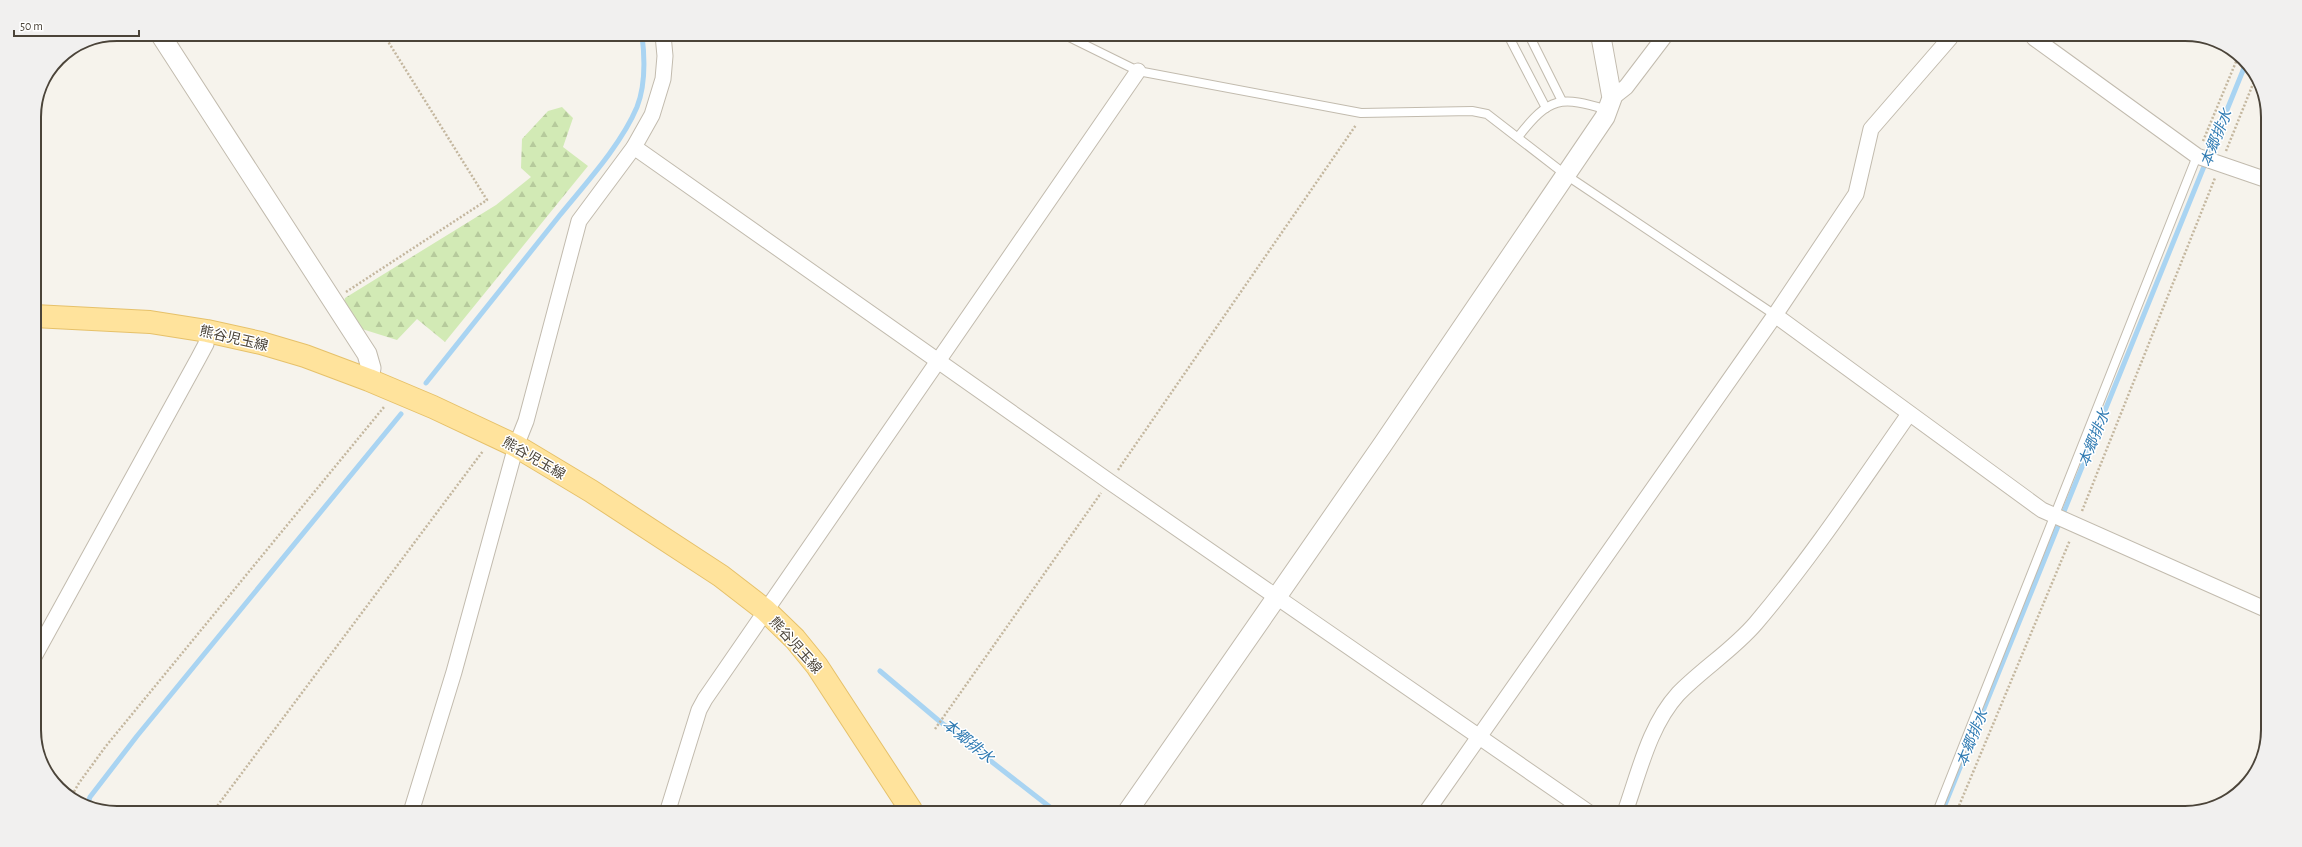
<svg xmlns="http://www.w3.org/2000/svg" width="2302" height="847" viewBox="0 0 2302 847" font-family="'Alegreya Sans','Noto Sans JP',sans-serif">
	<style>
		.forest { fill: url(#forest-firs) }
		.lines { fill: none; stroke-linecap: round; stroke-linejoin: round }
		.stream { stroke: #a9d4f2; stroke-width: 5 }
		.service-casing { stroke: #c2bbae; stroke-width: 10 }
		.minor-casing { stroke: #c2bbae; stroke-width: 17 }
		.tertiary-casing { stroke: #c2bbae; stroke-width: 21 }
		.primary-casing { stroke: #e6c16a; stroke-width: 24 }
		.path { stroke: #c4b79f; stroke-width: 2.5; stroke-dasharray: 2 2; stroke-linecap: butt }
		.service { stroke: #fff; stroke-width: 8 }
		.minor { stroke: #fff; stroke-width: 15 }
		.tertiary { stroke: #fff; stroke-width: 19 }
		.primary { stroke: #ffe39c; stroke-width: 22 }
		.labels { text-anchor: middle; stroke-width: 3; stroke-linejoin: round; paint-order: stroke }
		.street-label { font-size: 14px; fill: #4b4439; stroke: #fff }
		.water-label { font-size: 15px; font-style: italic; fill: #2e7ab2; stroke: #fff }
		.rim { fill: none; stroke: #4b4439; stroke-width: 2 }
	</style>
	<defs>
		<pattern id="forest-firs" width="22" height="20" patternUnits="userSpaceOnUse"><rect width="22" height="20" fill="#d2eab5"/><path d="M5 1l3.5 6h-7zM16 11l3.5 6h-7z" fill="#b6ca9c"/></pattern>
	</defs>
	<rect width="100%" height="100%" fill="#f6f3ec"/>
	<path class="forest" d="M562,107L573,118L563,147L588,166L445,342L417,319L397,340L362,329L344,302L345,298L496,205L531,177L521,168L522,139L548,111Z"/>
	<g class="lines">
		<g class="stream">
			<path d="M426,383C471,327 516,271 560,215C586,183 621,145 637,107C646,84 645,59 642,35"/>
			<path d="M880,671L938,720L1055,811"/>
			<path d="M87,806L90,797L137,736L401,414"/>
			<path d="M1942,812L2246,63"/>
		</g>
		<g class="service-casing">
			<g id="service">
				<path d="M1067,36L1138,71L1361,113L1472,111L1487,114L1566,175L1775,315"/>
				<path d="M1509,37L1546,108"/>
				<path d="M1530,37L1562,101"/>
				<path d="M1518,137C1550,96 1560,96 1608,110"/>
				<path d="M1937,812L2197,156"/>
			</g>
		</g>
		<g class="minor-casing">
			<g id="minor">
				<path d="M2034,38L2197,156L2267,180"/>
				<path d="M1612,98L1626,87L1664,37"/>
				<path d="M634,147L1110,482L1588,812"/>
				<path d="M1775,315L2042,510L2265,609"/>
				<path d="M34,657L198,359L206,344L207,331"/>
				<path d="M412,809L454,672L516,446L526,421L579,221L634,147L652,115L663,79L665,56L663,35"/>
				<path d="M668,810L699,710L705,699L1138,71"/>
				<path d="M1427,811L1775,315L1856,194L1871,129L1950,38"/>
				<path d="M1625,812C1639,773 1649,726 1678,694C1702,669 1733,650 1756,623C1812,557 1860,484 1909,414"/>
			</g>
		</g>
		<g class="tertiary-casing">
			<g id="tertiary">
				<path d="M160,34L367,354L371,368L369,380"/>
				<path d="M1128,811L1383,444L1605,117L1612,98L1601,37"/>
			</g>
		</g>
		<g class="primary-casing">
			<path id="primary" d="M34,316L150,322L207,331L261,343L305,356L369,380L433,407L516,446L591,491L721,576L765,610L795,639L817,666L911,810"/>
		</g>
		<g class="path">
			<path d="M2203,141L2238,57"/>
			<path d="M2226,151L2255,79"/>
			<path d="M346,292L487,200L384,35"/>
			<path d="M1118,470L1356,125"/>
			<path d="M2082,511L2215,178"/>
			<path d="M935,729L1101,493"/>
			<path d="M72,795L79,783L106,746L384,407"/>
			<path d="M215,809L483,451"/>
			<path d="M1956,813L2070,540"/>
		</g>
		<use href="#service" class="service"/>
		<use href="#minor" class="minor"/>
		<use href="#tertiary" class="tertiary"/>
		<use href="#primary" class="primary"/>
	</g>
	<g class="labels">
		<g class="street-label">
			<text transform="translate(234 338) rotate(13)" y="5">熊谷児玉線</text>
			<text transform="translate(534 458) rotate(30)" y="5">熊谷児玉線</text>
			<text transform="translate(796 645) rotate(48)" y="5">熊谷児玉線</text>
		</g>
		<g class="water-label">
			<text transform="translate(2216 138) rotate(-68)" y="5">本郷排水</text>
			<text transform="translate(2094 438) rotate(-68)" y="5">本郷排水</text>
			<text transform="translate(1972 738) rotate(-68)" y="5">本郷排水</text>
			<text transform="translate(968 741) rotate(39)" y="5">本郷排水</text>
		</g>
	</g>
	<path d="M0 0H2302V847H0ZM117 41H2185A76 76 0 0 1 2261 117V730A76 76 0 0 1 2185 806H117A76 76 0 0 1 41 730V117A76 76 0 0 1 117 41Z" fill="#f1f0ef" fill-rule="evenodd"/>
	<path class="rim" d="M117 41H2185A76 76 0 0 1 2261 117V730A76 76 0 0 1 2185 806H117A76 76 0 0 1 41 730V117A76 76 0 0 1 117 41Z"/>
	<path d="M14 30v6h125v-6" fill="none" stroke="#4b4439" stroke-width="2"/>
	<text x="20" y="30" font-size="12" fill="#4b4439" stroke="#ffffff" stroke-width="3" paint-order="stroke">50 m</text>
</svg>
